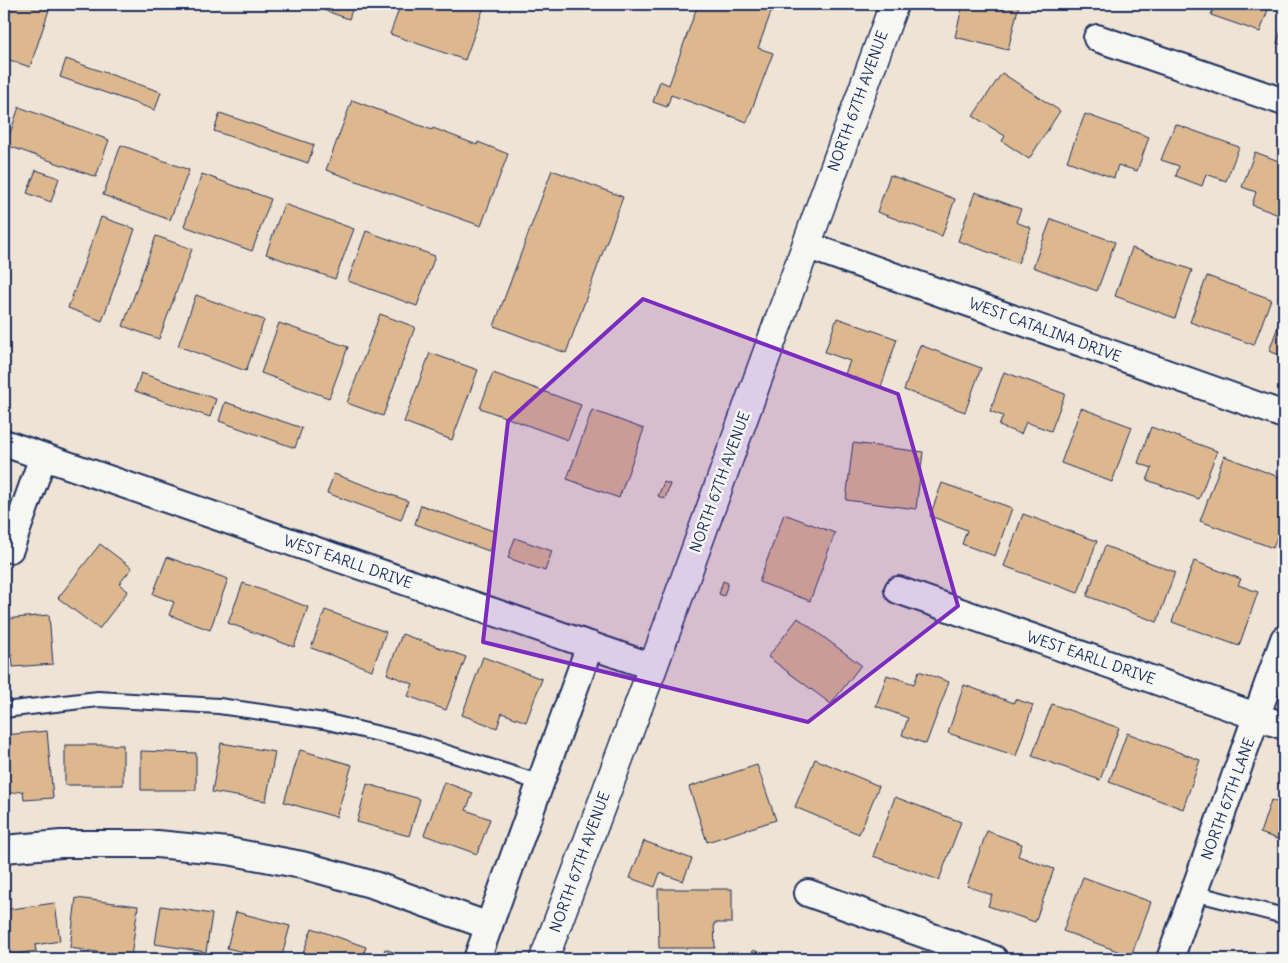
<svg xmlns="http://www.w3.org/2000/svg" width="1288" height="963" viewBox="0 0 1288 963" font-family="Delius,sans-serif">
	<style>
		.building { fill: #ddb88f; stroke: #1b2f5e }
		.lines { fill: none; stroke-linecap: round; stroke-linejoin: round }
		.lane-casing { stroke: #1b2f5e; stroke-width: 18 }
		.street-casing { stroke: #1b2f5e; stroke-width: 30 }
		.secondary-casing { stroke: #1b2f5e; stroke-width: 31 }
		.lane { stroke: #f6f6f2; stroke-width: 14 }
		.street { stroke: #f6f6f2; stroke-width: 26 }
		.secondary { stroke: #f6f6f2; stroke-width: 28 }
		.marked { fill: #7b2cbf; fill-opacity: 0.2; stroke: #7b2cbf; stroke-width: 4; stroke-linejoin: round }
		.labels { text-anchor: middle; stroke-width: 5; stroke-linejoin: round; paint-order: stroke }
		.street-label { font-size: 15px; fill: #1b2f5e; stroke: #f6f6f2 }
	</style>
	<rect width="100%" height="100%" fill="#eee3d4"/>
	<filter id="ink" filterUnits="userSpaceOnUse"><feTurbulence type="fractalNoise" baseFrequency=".02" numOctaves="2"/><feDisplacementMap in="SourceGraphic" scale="10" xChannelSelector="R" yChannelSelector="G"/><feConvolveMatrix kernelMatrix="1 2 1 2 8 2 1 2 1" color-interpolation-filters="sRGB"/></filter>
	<g filter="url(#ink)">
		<g class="building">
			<path d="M4,4H51L30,67L4,58Z"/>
			<path d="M306,4H354L349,19Z"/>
			<path d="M401,4H485L465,60L390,34Z"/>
			<path d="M698,4H774L758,48L773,53L747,122L671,95L667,107L653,102L660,81L669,85Z"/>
			<path d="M963,4H1019L1008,50L955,37Z"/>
			<path d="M1215,4H1270L1260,32L1211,15Z"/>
			<path d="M1284,22V46L1277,43Z"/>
			<path d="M66,59L161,92L155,110L60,77Z"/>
			<path d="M1002,73L1060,111L1029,159L1002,141L1005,136L973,116Z"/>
			<path d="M352,100L432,130L433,128L477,145L478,142L508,154L481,226L326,170Z"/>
			<path d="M19,107L109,140L96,177L6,145Z"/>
			<path d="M220,113L314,145L308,163L214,131Z"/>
			<path d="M1085,114L1149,137L1137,171L1118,165L1114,178L1067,161Z"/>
			<path d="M1175,124L1239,147L1226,181L1206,174L1202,186L1176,176L1179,166L1161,160Z"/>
			<path d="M121,145L189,170L170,220L103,195Z"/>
			<path d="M1255,152L1284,163V217L1252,205L1256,192L1242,187Z"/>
			<path d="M36,170L59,178L51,202L27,193Z"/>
			<path d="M552,170L623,197L566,353L494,326Z"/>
			<path d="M202,174L271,199L252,251L184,226Z"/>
			<path d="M890,175L955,199L942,236L877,212Z"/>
			<path d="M975,192L1021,209L1016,222L1031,228L1018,263L958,241Z"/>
			<path d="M284,204L354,229L335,279L266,254Z"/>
			<path d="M101,217L135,229L102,321L68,308Z"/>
			<path d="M1051,219L1115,242L1097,291L1033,267Z"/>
			<path d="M366,231L435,256L417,306L348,281Z"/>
			<path d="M156,236L192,249L159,339L123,326Z"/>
			<path d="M1132,248L1192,270L1175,318L1115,296Z"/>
			<path d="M1207,276L1271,299L1254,345L1190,322Z"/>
			<path d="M196,295L264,320L246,371L178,346Z"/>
			<path d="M1284,310V357L1269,351Z"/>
			<path d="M380,314L415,327L383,416L347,403Z"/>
			<path d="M837,318L897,339L881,387L845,374L850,361L825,352Z"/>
			<path d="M279,323L348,347L329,398L261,373Z"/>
			<path d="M920,345L981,368L965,412L904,390Z"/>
			<path d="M430,353L478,370L452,440L404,422Z"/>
			<path d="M1004,372L1065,394L1051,431L1026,422L1021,434L999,426L1003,416L990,411Z"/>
			<path d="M141,373L216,399L210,417L135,391Z"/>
			<path d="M493,373L581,405L568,440L480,408Z"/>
			<path d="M225,402L302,428L295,448L219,421Z"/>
			<path d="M1081,408L1132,427L1112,482L1061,463Z"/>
			<path d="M592,410L644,429L619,498L567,479Z"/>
			<path d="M1151,427L1217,451L1199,499L1147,480L1152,468L1138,463Z"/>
			<path d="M853,443L923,452L916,509L846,500Z"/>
			<path d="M1224,456L1284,479V518L1273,548L1200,521Z"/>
			<path d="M334,474L408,501L401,520L327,493Z"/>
			<path d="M664,482L670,484L665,499L658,496Z"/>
			<path d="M942,483L1012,508L995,556L962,544L967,530L930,516Z"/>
			<path d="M421,505L496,532L489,551L415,524Z"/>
			<path d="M784,514L835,533L810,601L759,582Z"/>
			<path d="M1023,514L1097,541L1078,593L1004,566Z"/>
			<path d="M515,538L552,551L545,571L508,558Z"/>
			<path d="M100,544L132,568L119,584L128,591L99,629L58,598Z"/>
			<path d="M1105,546L1175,572L1157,622L1087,596Z"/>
			<path d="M167,557L228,579L210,630L169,615L174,602L153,594Z"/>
			<path d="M1194,561L1241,579L1238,585L1258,592L1239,646L1172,622Z"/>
			<path d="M723,581L728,583L724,596L719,594Z"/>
			<path d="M243,583L308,607L294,647L228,623Z"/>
			<path d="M325,610L386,632L372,670L311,648Z"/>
			<path d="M49,615L53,664L13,667L12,654L4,655V619Z"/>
			<path d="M798,618L861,665L831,704L768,657Z"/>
			<path d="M402,634L466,657L446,710L408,696L413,684L387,674Z"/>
			<path d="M483,657L542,679L526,722L502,713L497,728L462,715Z"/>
			<path d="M919,671L949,682L926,744L902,735L908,718L876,706L887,675L914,684Z"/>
			<path d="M964,685L1014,703L1015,699L1033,705L1016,756L948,733Z"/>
			<path d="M1052,704L1119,728L1100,780L1032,756Z"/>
			<path d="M47,731L53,798L24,800L23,791L4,794V735Z"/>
			<path d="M1127,733L1200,760L1183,809L1109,782Z"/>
			<path d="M221,743L275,752L266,801L212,792Z"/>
			<rect x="65" y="745" width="58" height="40"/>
			<path d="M300,750L352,765L336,817L284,802Z"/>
			<path d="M141,751L196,753V790H141Z"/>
			<path d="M815,759L879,786L859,834L795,807Z"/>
			<path d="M757,765L776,820L707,842L689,787Z"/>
			<path d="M444,782L473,793L466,810L490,819L477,854L424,835Z"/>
			<path d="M367,784L420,799L409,836L357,822Z"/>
			<path d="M895,797L961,822L939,880L873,856Z"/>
			<path d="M1271,800L1284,805V852L1280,850L1283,841L1260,833Z"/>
			<path d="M987,831L1022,844L1018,856L1054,869L1035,922L988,906L992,895L967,886Z"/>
			<path d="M644,841L692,859L683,881L660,873L655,887L630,878Z"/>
			<path d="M1083,877L1151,902L1131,956L1063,931Z"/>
			<path d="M658,889H732V923H714L715,948H659Z"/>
			<path d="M76,898L138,906L131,957L70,948Z"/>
			<path d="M55,903L60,941L35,945L36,951L8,955L4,929V910Z"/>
			<path d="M161,906L212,914L206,952L155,944Z"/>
			<path d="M236,912L290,926L281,959H271L227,948Z"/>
			<path d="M312,928L366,947L362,959H301Z"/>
			<path d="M385,949L413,959H381Z"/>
			<path d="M753,950L778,959H750Z"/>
		</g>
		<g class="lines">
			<g class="lane-casing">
				<g id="lane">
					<path d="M4,710L98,699L219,706L324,721L413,742L541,783"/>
					<path d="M1194,893L1284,916"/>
				</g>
			</g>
			<g class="street-casing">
				<g id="street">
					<path d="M1097,38L1284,102"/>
					<path d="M806,245L1284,415"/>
					<path d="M4,443L653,667"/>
					<path d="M10,549L43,457"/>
					<path d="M898,590L1284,726"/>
					<path d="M4,849L61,844H157L228,851L302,865L374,885L489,926"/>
					<path d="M808,893L994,959"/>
					<path d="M477,959L590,645"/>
					<path d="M1170,959L1284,639"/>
				</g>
			</g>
			<g class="secondary-casing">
				<path id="secondary" d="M544,959L653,667L894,4"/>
			</g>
			<use href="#lane" class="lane"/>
			<use href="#street" class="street"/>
			<use href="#secondary" class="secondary"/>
		</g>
	</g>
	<path class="marked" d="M643,299L898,394L958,606L808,722L483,642L508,421Z"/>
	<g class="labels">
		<g class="street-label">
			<text transform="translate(858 101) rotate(-70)" y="5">NORTH 67TH AVENUE</text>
			<text transform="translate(1045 330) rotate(20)" y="5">WEST CATALINA DRIVE</text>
			<text transform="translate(720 482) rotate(-70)" y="5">NORTH 67TH AVENUE</text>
			<text transform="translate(348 562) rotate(19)" y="5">WEST EARLL DRIVE</text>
			<text transform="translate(1091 658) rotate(19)" y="5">WEST EARLL DRIVE</text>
			<text transform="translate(1228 799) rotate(-70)" y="5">NORTH 67TH LANE</text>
			<text transform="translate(580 862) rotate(-70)" y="5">NORTH 67TH AVENUE</text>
		</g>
	</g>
	<rect width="1288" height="963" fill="none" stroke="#f6f6f2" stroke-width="20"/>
	<rect x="10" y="10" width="1268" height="943" fill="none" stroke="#1b2f5e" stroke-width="2" filter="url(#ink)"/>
</svg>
